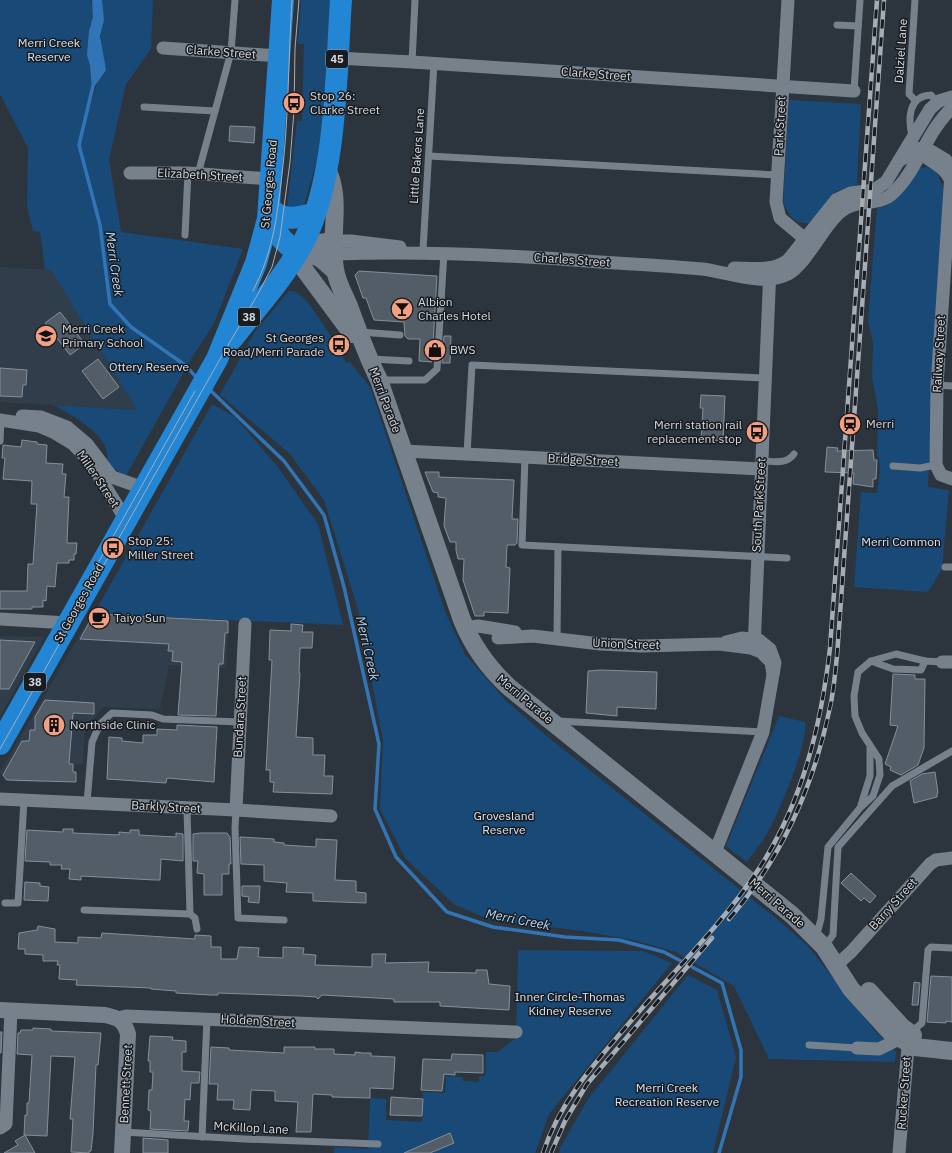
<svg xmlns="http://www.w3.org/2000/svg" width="952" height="1153" viewBox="0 0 952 1153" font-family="'IBM Plex Sans',sans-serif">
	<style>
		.built { fill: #303e4c }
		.green { fill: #194977 }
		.water { fill: #3275b6 }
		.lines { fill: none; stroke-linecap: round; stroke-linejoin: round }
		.stream { stroke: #3275b6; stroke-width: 3.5 }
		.building { fill: #535d67; stroke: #858f9a }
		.service { stroke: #77818c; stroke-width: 7 }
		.minor { stroke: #77818c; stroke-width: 13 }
		.tertiary { stroke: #77818c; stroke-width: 16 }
		.secondary { stroke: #77818c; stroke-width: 18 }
		.trunk { stroke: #2286d5; stroke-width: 22 }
		.tram { stroke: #a7adb4; stroke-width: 1 }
		.rail-casing { stroke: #a7adb4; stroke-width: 4.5 }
		.rail { stroke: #181c20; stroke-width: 3; stroke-dasharray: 9; stroke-linecap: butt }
		.labels { text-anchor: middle; stroke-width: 3; stroke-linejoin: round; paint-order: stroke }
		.shield { fill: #181c20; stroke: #9ca1a6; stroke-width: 1 }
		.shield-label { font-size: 11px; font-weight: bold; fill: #d5dae0 }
		.park-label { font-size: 12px; fill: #d5e5f8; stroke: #181c20 }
		.street-label { font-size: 12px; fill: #d5dae0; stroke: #181c20 }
		.poi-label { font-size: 12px; fill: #d5dae0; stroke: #181c20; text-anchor: start }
		.water-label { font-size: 13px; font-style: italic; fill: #b4d5f9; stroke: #181c20 }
	</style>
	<rect width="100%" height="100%" fill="#2c353e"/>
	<g class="built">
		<path d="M0,267L51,270L137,410L0,402Z"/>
		<path d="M92,614L228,621L226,668L169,665L160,709L103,707L85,730L83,764L44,763L43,783L5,781L0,772Z"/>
		<path d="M0,636L44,637L0,716Z"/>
	</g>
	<g class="green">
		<path d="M0,0H90L98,17V62L82,134L102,66L99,0H153L151,49L126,84L109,160L121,232L243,249L214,323L190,361L126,476L107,465C107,461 108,454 106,449C102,432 68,412 53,405L137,410L51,270H45L40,232L33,231L27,207L28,148L0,94Z"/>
		<path d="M301,0H333L323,139L304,205L287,209L297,121H302L304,44H298Z"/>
		<path d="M789,100L861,104L857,185L835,192L810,223C794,224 789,216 783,202Z"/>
		<path d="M927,167L936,171L944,190L928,487L949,490L942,569L928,592L854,587L861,492L877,493C878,482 883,464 877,455L878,410L872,376L873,343L868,320L877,208C900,205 900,185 915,171C917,168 923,168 927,167Z"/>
		<path d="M289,291C293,291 297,292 300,295C314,306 338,348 347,364L349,361L370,387L446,614L465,654L505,700L548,737L777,919L808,946L874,1030L896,1052L895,1062L769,1059L734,986L676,952L633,940L583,931L491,920L455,905L405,858L380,809L383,740L358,609L324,500L289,453L220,395L254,333Z"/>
		<path d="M212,404L235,417L277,466L318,524L343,625L94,614Z"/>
		<path d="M779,716L805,722C809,742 777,818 765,837C760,845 753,853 747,862L726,846Z"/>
		<path d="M518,950L643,951L672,963L549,1114L535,1153H334V1147L368,1149L370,1098L386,1099V1120L422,1122L423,1092L445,1093L446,1076L462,1077L463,1081L479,1082V1076H485L486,1052H498L516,1038Z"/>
		<path d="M688,975L717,990L736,1057L713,1153H559L560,1148L588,1099Z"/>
	</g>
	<path class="water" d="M92,0H102L104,20L100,36L106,70L92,90L90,65L87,55L89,31L93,17Z"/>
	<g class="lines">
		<g class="stream">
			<path d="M93,86L79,145L100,225L110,304L131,327L185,365L197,378"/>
			<path d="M209,389L284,461L324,515L344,587L379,744L375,809L396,857L447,912L493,927L565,937L619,940L664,952L722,983L741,1050V1077L719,1153"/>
		</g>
	</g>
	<g class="building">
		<path d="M230,126L255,127L254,143L229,141Z"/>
		<path d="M359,271L437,276L432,362L419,361L420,339H408L405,336L404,322L374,320L366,298H363L355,275Z"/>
		<path d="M60,312L85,344L70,355L45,323Z"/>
		<path d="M444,336H451L450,363H442Z"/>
		<path d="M98,359L119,387L103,399L82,371Z"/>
		<path d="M0,368L27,370L26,385H23L22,397L0,396Z"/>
		<path d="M701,395L725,396L723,441L701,440L703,408H700Z"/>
		<path d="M22,440L37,442V444L47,445L46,463L63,464L62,474H66L64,497H69L67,543H77L76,554H74V560H69V563H57L55,587L47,586L46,601L43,600V607H32V609H0V591H27L28,564H33L37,504H31L32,481L3,479L5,458H2L3,445L21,447Z"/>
		<path d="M827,447L838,448L837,451L873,450L874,460H877L876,479H873V487L853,484L854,473L825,472Z"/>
		<path d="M425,472H439V477L514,480L512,519H518L517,543L515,545H507L506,567L510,568L508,613L484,612V616H475L463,580L464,559H458L456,550V542H450L444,526L446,498L438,497V493L433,492Z"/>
		<path d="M94,614L228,621V633H225L223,664H219L216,716L178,715L182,662L172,661L173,651H168L169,644L80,639Z"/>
		<path d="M291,624L303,625L302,632H313L312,648H300L299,673H300L296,737L313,738V755H325L324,776H333L332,794L273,792L274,782H270V770H266L272,660H269L270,630L291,631Z"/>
		<path d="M0,640L35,642L9,689H0Z"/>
		<path d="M601,670L657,672L656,709L617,707V716L586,713L588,671Z"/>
		<path d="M893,674L915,675V679H925L924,748L918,765L901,775L890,770L891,767L885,764L898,726L890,725Z"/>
		<path d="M45,700L94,703V714L73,713L69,764H73V772H76V782L7,780L3,775L22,741H29L30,730H35V717Z"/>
		<path d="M177,725L217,727L214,782L167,778L166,783L107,779L109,737L122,738V741L143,743V735H157V729L177,730Z"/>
		<path d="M935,772L938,793H937V797L914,803L910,781L922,774Z"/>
		<path d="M63,829H73V833L119,835V832L130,833V830H139V835L176,837V833L183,834V861L161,859L160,880H155L81,876V880L69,879L70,869H61L62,865H50V862L25,861L27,830L63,832Z"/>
		<path d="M200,833H227L230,837L231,864H229V874H222V895H204V874L197,873L198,861H193V834Z"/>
		<path d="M240,837L274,839V842L284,843V845L316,847V839L337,840L335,880L356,881V892L366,893V903L313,901V893L286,892L287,883L264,881V865L241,864Z"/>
		<path d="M851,873L876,896L870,903L864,898L861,901L841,883Z"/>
		<path d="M25,882L40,883V886L49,887L48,901L24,900Z"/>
		<path d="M242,886H260L259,903L248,902L249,897L242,896Z"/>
		<path d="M38,926L55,929V942L78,943V937L101,938L102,933L195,939V935L211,936V947H221V959H237L239,947L259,948L258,957L283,958V947L304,948L303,954L316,955L315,965L372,967V954H386L385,963L429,962L428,972L476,973V970H487L489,984L510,986L509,1010L440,1006V1002H394V999L322,995L318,999L316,997L301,996L218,993V995H210L176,993V991L151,989V988L76,985L77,980L59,979L60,965H57L58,961H43V955L25,954V949H18L19,933L37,930Z"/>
		<path d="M931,976L952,977V1022L946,1021V1023L927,1022Z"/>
		<path d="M914,982L920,983L918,1005H912Z"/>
		<path d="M33,1028L51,1029V1031L101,1033L98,1065H96L93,1133L91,1151H89V1153L71,1152L73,1119H70L75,1057L51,1056L47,1136L24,1135L25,1115H27V1103H29L32,1055L17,1054L18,1033H20L21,1030H33Z"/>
		<path d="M0,1032H2L1,1053H0Z"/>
		<path d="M150,1036L173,1037L172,1040L186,1041V1052H182V1071L200,1072L199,1083H191L190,1100L185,1099L184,1121H189L188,1131L150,1129L151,1111L148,1110L149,1090H152L153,1072H150V1061H148Z"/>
		<path d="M211,1047L229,1048V1050L284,1053V1047H315V1049H334V1054L355,1055V1052L363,1053H371V1056L395,1057L393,1089L370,1088V1098L332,1097V1095L313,1094L311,1132H296L298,1102L275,1101V1091L251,1090L250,1110L233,1109L234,1100H217L218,1084H209Z"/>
		<path d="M452,1054L483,1055V1073L455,1072V1075L444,1074L442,1091L421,1090L423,1059L451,1060Z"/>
		<path d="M391,1097L423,1099L422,1116L390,1115Z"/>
		<path d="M450,1133L454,1143L430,1153H404Z"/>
		<path d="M25,1135L35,1153H4L18,1145L15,1141Z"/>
		<path d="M143,1138L168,1140V1153H143Z"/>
	</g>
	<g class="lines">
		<g class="service">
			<path d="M915,0L909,94L916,101"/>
			<path d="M837,25L858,26"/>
			<path d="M412,62L415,0"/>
			<path d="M854,91L860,0"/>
			<path d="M144,107L215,111"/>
			<path d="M912,136C908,119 908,96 931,95L937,102"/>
			<path d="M429,156L777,175"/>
			<path d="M198,174L231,52L235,0"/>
			<path d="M185,235L188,173"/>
			<path d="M423,250L434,63"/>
			<path d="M360,332L400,335"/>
			<path d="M371,359L409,361"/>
			<path d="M379,380H425L437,369L444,252"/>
			<path d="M937,385L952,386"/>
			<path d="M0,441L1,420"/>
			<path d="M467,454L472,365L765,378"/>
			<path d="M525,457L522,545L787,558"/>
			<path d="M761,461C774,461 786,465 794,454"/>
			<path d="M893,466L920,468L936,465"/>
			<path d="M945,567H952"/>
			<path d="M557,638L558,547"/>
			<path d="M871,661L893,669L921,670L925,661"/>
			<path d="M558,721L763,732"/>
			<path d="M87,803L92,742L100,724L112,713L152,715L163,719L240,722"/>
			<path d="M861,805L870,776V748"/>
			<path d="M236,810L235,828L238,918L284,920"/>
			<path d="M5,903H18L24,800"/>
			<path d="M84,910L190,914L187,809"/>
			<path d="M190,914L195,918L197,929"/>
			<path d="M816,937L821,919L828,847L860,808L873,796L880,775L879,759L862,733L855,716L854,696L858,672L871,661L896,654L925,661L942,662"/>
			<path d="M824,947L833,935L838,847L892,786L952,751"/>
			<path d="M910,1033L922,1023L928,950L931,947L952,948"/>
			<path d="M809,1045L857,1048"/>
			<path d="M123,1132L244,1139L378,1144"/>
			<path d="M202,1137L207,1018"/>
		</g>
		<g class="minor">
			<path d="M788,0L776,202L780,218L811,244"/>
			<path d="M163,48L279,56"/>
			<path d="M337,58L412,62L854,91"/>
			<path d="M916,148C926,161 943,164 950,179"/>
			<path d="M899,161L910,154L931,151L946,160L951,173L937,385L936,465L941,475L952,479"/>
			<path d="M130,173H188L270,179"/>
			<path d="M333,241H351L400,247"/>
			<path d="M334,254C423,251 511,255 600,262C634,264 668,266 702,269C728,272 763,287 788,274C806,264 822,229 838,214C855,197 878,207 892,194C918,170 926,132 952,108"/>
			<path d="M734,268C751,268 773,272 788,260L836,200L851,193L874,190L886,182L930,109L939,101L952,97"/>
			<path d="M22,416L41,417L67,427L87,444L112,477L143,488"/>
			<path d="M0,420L39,426L53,432L73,444L91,463L126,520"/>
			<path d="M404,451L761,469"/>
			<path d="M0,619L68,623"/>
			<path d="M465,628L478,626L515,632"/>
			<path d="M498,638L533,636L600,644L641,646L719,644L751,648L761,652L771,662L773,674"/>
			<path d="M754,649L770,268"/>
			<path d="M942,662H952"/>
			<path d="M0,799L236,810L331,816"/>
			<path d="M236,810L245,624"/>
			<path d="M715,852L763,732L775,663L770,649L759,640L742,638L726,642"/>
			<path d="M841,961L851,952L930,864L936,860L952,858"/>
			<path d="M118,1018L126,1016L516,1032"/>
			<path d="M857,1048L879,1049L907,1035"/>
			<path d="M0,1128L6,1124L11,1010"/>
			<path d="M899,1153L909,1035"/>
		</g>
		<path class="tertiary" d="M0,1010L105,1015C118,1018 124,1020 128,1034L122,1153"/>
		<g class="secondary">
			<path d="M326,167C343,198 329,235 335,269C337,283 344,294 349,306C358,331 367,356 379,380L462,620C473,647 488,668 510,688L792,915L824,947L851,989L890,1032L915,1047L952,1051"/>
			<path d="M298,251L301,265L352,334"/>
			<path d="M298,251L320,258L335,271"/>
			<path d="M298,251L308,245L333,241"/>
			<path d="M869,991L902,1027L913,1035"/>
		</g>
		<g class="trunk">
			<path d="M269,206C281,223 298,218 315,213"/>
			<path d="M269,210C271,227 282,244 298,251"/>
			<path d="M232,339C257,307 285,277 304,241C337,175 336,73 341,0"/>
			<path d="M0,744L217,359L256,263L268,219L283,0"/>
		</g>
		<g class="tram">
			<path d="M253,291C272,253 276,224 281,183C289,122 288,61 292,0"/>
			<path d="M84,588L195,391"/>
			<path d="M0,749L220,359L258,294L272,267L280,237L290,162L294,110L295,49L299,0"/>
		</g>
		<g class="rail-casing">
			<g id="rail">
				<path d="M729,919C781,859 814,785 830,707C834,690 835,673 837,656L884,0"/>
				<path d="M543,1153C562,1095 604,1053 643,1007C682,963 725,920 758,870C802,804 821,726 830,648L877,0"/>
				<path d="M551,1153L565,1121L587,1084L712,938"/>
			</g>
		</g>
		<use href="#rail" class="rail"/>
	</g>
	<defs>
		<g id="bus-disc" transform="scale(1.15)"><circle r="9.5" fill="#f3a082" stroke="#181c20"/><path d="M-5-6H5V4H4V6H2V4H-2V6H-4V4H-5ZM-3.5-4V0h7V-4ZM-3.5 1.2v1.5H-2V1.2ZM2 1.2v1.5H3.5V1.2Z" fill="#111"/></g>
		<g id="bar-disc" transform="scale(1.15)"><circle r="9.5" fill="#f3a082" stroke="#181c20"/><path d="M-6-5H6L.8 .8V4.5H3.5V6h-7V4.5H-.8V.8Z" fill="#111"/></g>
		<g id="school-disc" transform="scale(1.15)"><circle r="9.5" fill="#f3a082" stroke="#181c20"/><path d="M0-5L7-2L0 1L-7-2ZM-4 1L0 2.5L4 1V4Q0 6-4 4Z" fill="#111"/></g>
		<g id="shop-disc" transform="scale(1.15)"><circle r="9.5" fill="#f3a082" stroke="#181c20"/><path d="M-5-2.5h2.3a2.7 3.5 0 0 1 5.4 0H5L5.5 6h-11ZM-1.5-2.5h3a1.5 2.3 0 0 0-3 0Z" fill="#111"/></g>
		<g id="station-disc" transform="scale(1.15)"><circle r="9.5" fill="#f3a082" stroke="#181c20"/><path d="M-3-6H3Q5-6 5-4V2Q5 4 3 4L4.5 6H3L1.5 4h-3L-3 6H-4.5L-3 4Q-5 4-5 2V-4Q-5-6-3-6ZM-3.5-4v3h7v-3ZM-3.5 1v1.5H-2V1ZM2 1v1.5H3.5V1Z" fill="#111"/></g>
		<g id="cafe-disc" transform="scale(1.15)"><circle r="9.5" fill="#f3a082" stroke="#181c20"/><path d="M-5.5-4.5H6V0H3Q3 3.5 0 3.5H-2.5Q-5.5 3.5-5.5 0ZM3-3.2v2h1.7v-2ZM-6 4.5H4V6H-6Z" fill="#111"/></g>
		<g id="building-disc" transform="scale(1.15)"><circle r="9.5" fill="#f3a082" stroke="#181c20"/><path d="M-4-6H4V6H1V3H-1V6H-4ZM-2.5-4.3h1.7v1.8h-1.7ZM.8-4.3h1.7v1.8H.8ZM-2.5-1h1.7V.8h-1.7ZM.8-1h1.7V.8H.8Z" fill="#111"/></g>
	</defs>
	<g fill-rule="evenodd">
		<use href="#bus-disc" x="294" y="103"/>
		<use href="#bar-disc" x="402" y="309"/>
		<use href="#school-disc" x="46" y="336"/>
		<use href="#bus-disc" x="339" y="345"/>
		<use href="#shop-disc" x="435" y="350"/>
		<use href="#station-disc" x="850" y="424"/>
		<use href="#bus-disc" x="757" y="432"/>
		<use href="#bus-disc" x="113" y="548"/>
		<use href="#cafe-disc" x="99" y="618"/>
		<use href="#building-disc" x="54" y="725"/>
	</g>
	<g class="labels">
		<g class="shield">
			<rect x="326" y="50" width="22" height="18" rx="3"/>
			<rect x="238" y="308" width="22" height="18" rx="3"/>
			<rect x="24" y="673" width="22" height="18" rx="3"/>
		</g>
		<g class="shield-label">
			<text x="337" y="63">45</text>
			<text x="249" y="321">38</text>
			<text x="35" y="686">38</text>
		</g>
		<g class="park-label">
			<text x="49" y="47">Merri Creek<tspan x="49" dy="14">Reserve</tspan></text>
			<text x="149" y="371">Ottery Reserve</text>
			<text x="901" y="546">Merri Common</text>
			<text x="504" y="820">Grovesland<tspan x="504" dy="14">Reserve</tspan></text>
			<text x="570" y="1001">Inner Circle-Thomas<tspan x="570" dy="14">Kidney Reserve</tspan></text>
			<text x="667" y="1092">Merri Creek<tspan x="667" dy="14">Recreation Reserve</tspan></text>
		</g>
		<g class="street-label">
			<text transform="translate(901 51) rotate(-86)" y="4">Dalziel Lane</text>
			<text transform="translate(221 52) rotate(4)" y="4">Clarke Street</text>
			<text transform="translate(596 74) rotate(4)" y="4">Clarke Street</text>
			<text transform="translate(780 126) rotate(-87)" y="4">Park Street</text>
			<text transform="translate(417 156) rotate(-86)" y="4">Little Bakers Lane</text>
			<text transform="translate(200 175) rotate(3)" y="4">Elizabeth Street</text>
			<text transform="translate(269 184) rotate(-85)" y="4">St Georges Road</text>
			<text transform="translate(572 260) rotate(4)" y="4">Charles Street</text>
			<text transform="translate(939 354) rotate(-87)" y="4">Railway Street</text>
			<text transform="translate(385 400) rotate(69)" y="4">Merri Parade</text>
			<text transform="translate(583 460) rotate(3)" y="4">Bridge Street</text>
			<text transform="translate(98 479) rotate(56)" y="4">Miller Street</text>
			<text transform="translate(759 505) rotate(-87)" y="4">South Park Street</text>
			<text transform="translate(79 603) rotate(-61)" y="4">St Georges Road</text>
			<text transform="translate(626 644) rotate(2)" y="4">Union Street</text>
			<text transform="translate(525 699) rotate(40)" y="4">Merri Parade</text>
			<text transform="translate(240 717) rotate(-87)" y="4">Bundara Street</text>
			<text transform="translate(166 807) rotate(3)" y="4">Barkly Street</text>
			<text transform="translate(777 903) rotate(41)" y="4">Merri Parade</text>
			<text transform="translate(893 904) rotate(-48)" y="4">Barry Street</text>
			<text transform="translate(258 1021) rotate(3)" y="4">Holden Street</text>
			<text transform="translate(126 1084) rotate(-87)" y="4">Bennett Street</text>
			<text transform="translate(904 1093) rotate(-86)" y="4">Rucker Street</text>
			<text transform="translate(251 1128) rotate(3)" y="4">McKillop Lane</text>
		</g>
		<g class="poi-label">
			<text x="310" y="100">Stop 26:<tspan x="310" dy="14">Clarke Street</tspan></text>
			<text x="418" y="306">Albion<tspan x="418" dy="14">Charles Hotel</tspan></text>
			<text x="62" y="333">Merri Creek<tspan x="62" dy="14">Primary School</tspan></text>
			<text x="324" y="342" text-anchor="end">St Georges<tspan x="324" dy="14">Road/Merri Parade</tspan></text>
			<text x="450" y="354">BWS</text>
			<text x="866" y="428">Merri</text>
			<text x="742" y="429" text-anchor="end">Merri station rail<tspan x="742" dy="14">replacement stop</tspan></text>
			<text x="128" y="545">Stop 25:<tspan x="128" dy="14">Miller Street</tspan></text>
			<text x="114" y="622">Taiyo Sun</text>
			<text x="70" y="729">Northside Clinic</text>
		</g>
		<g class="water-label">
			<text transform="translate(115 264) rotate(82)" y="5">Merri Creek</text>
			<text transform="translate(368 648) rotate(77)" y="5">Merri Creek</text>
			<text transform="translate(518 919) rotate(11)" y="5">Merri Creek</text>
		</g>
	</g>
</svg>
